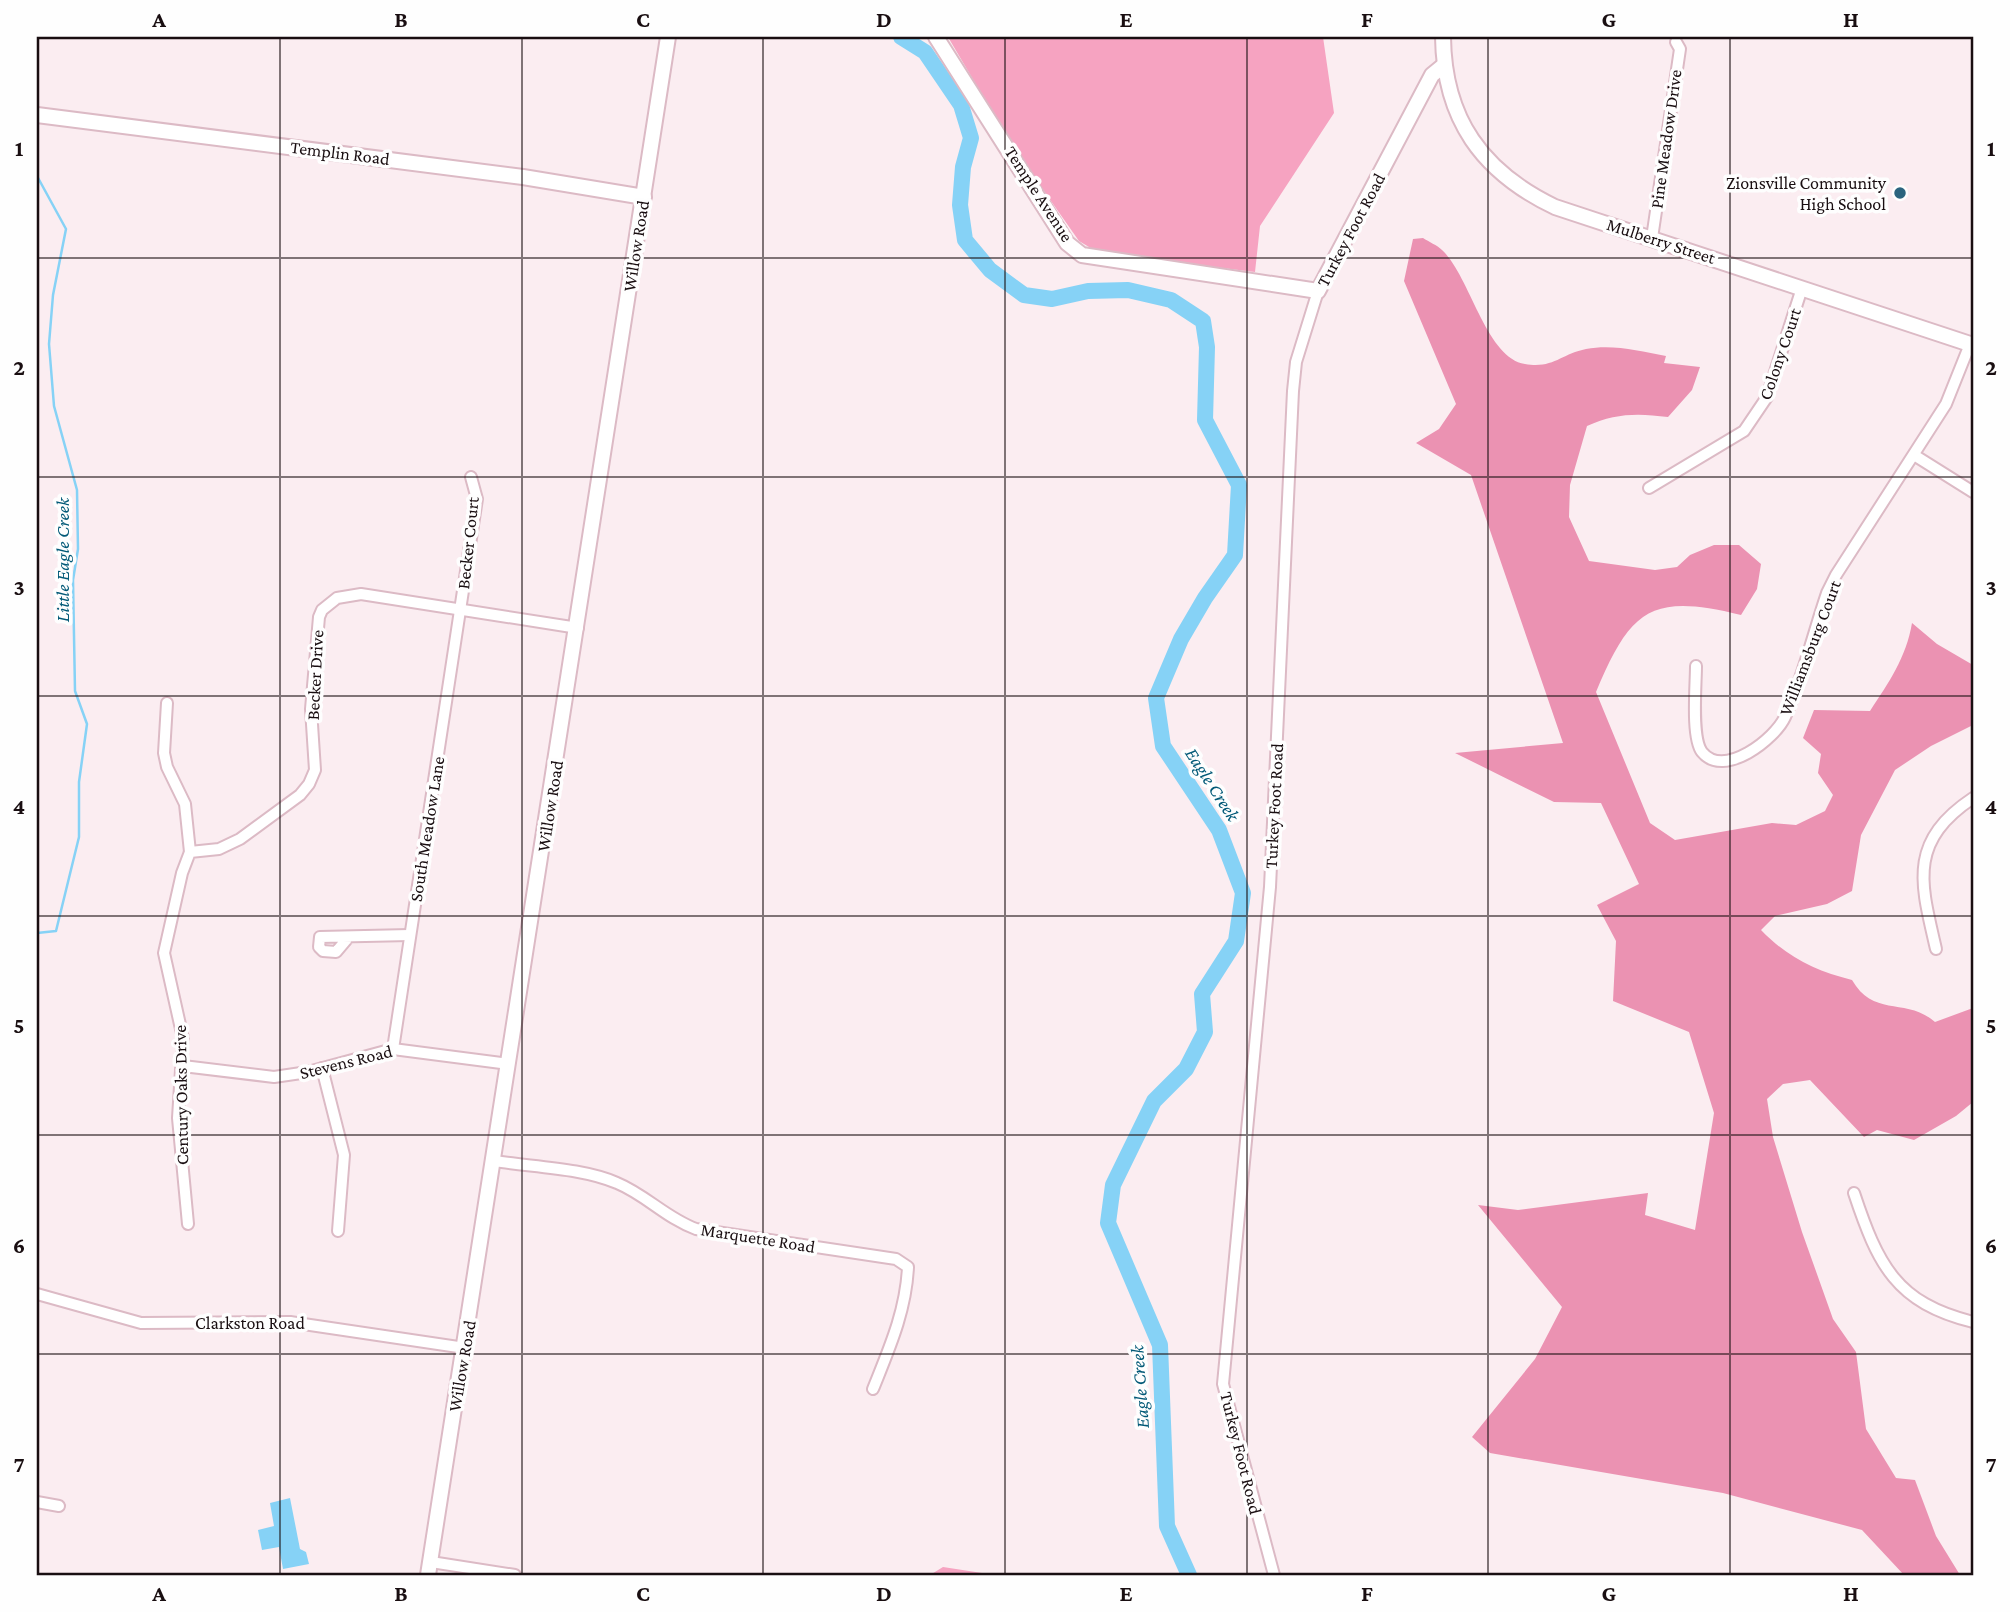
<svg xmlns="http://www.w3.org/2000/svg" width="2010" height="1612" viewBox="0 0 2010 1612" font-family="'Crimson Pro',serif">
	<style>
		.green { fill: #f6a3c1 }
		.forest { fill: #eb92b2 }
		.water { fill: #86d2f6 }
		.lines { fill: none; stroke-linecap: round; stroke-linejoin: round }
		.stream { stroke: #86d2f6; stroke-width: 2.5 }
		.river { stroke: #86d2f6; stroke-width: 16 }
		.minor-casing { stroke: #dcbac5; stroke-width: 14 }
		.tertiary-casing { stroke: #dcbac5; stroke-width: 18 }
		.minor { stroke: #fff; stroke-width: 10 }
		.tertiary { stroke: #fff; stroke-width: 14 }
		.grid { fill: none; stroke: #190e11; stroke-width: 2; stroke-opacity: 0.55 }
		.poi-dot { fill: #2b647e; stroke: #fefefe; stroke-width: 2.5 }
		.labels { text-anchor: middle; stroke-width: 7; stroke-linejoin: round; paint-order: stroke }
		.street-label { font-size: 18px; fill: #190e11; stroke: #fefefe }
		.poi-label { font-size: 18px; fill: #190e11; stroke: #fefefe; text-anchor: end }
		.water-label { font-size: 19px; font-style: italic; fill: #025977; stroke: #fefefe }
		.neatline { fill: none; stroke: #190e11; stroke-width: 2.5 }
		.grid-label { font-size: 23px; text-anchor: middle; font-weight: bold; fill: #190e11 }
	</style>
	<rect width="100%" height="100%" fill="#fbedf1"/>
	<g class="green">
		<path d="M948,37H1323L1334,113L1260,226L1255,272L1099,253L1079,241L1011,144Z"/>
		<path d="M943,1567L995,1575H930Z"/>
	</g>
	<path class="forest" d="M1423,238C1429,242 1437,245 1442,250C1470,276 1486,358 1525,364C1553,369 1561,354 1586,349C1613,344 1639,351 1666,356L1664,363L1700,367L1692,390L1668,417C1638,413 1615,413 1587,426L1570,485L1569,517L1589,561L1655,570L1677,567L1690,555L1714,545H1739L1761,564L1757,589L1741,615C1651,593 1631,609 1596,692L1650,823L1675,840L1772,823L1796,825L1825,811L1833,795L1818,773L1821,754L1803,738L1814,710L1870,711C1889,682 1906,658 1912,623L1937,644L1973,665V725L1931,746L1895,770L1861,835L1852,891L1827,904L1775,916L1761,930C1787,957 1815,971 1852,980C1874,1018 1907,997 1935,1022L1973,1008V1102L1956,1116L1914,1140L1877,1130L1864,1137L1810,1080L1783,1084L1767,1099L1773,1137L1802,1232L1833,1319L1856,1352L1866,1429L1896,1478L1915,1480L1936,1536L1960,1575H1904L1862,1530L1723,1493L1490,1453L1472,1437L1535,1359L1562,1307L1478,1205L1518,1210L1648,1193L1645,1215L1695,1230L1714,1113L1689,1032L1613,1001L1616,941L1597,905L1639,884L1601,803L1554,802L1455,753L1563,743L1471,475L1416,443L1439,429L1456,404L1404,281L1413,239Z"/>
	<path class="water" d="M290,1498L300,1549L306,1552L309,1564L283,1569L279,1547L262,1550L258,1530L274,1526L270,1503Z"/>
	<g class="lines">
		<path class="stream" d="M37,176L66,229L53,295L49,344L54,406L77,490L78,549L73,580L75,691L87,724L79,782V837L56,931L37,933"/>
		<path class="river" d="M901,37L925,52L961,105L971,138L963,167L960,205L965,240L990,270L1024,295L1052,299L1088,291L1128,290L1171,300L1203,321L1207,347L1205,420L1239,485L1235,555L1205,598L1181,639L1156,698L1163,746L1219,830L1243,893L1236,941L1202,994L1205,1032L1186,1069L1154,1101L1113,1185L1108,1223L1160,1345L1167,1526L1189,1575"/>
		<g class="minor-casing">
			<g id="minor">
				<path d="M1652,238L1680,49L1676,42"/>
				<path d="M1914,455L1973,492"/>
				<path d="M1649,488L1744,431L1767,397L1802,288"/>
				<path d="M1696,666C1696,685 1691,738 1702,752C1724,779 1775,739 1785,717C1803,678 1813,634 1827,593L1836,575L1946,404L1970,344"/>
				<path d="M167,703L164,753L167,767L185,804L190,852"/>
				<path d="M347,939L336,952L323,951L319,947L320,937L410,935"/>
				<path d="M1936,949C1921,884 1907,842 1973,798"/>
				<path d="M393,1049L477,499L471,477"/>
				<path d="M183,1066L274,1077L308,1072L393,1049L509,1064"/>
				<path d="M322,1068L344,1155L338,1231"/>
				<path d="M495,1161C532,1167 583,1168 617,1183C646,1195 666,1218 696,1229L896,1259L908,1267C906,1311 889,1349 873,1389"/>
				<path d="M1854,1193C1878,1265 1896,1303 1973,1322"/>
				<path d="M188,1224L178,1118L183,1038L164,953L182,873L190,852L219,849L240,839L300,795L309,784L315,770L311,709L319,617L322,610L337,598L361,594L578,628"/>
				<path d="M37,1294L141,1323L290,1322L465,1348"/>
				<path d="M37,1502L59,1506"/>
				<path d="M431,1562L515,1575"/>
				<path d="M1274,1575L1223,1384L1270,887L1293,391L1296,362L1318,291"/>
			</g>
		</g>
		<g class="tertiary-casing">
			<g id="tertiary">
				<path d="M936,37L1067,243L1082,255L1318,291L1432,75L1443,66"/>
				<path d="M1443,37C1444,119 1482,172 1555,207L1973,345"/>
				<path d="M37,115L523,177L644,197"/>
				<path d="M428,1575L668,37"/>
			</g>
		</g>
		<use href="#minor" class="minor"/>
		<use href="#tertiary" class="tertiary"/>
	</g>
	<path class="grid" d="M280,37V1575M522,37V1575M763,37V1575M1005,37V1575M1247,37V1575M1488,37V1575M1730,37V1575M37,258H1973M37,477H1973M37,696H1973M37,916H1973M37,1135H1973M37,1354H1973"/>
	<circle class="poi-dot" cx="1900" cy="193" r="7"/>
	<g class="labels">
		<g class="street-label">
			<text transform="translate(1666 139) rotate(-82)" y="6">Pine Meadow Drive</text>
			<text transform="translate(340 153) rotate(7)" y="6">Templin Road</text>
			<text transform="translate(1039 194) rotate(57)" y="6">Temple Avenue</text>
			<text transform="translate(1351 230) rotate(-62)" y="6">Turkey Foot Road</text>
			<text transform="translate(1661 241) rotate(18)" y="6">Mulberry Street</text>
			<text transform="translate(636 246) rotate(-81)" y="6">Willow Road</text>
			<text transform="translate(1780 354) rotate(-71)" y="6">Colony Court</text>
			<text transform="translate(468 543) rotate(-84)" y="6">Becker Court</text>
			<text transform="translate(1810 648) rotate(-69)" y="6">Williamsburg Court</text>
			<text transform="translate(315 675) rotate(-87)" y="6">Becker Drive</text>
			<text transform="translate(550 806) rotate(-81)" y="6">Willow Road</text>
			<text transform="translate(1274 806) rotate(-87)" y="6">Turkey Foot Road</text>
			<text transform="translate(427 829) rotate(-81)" y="6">South Meadow Lane</text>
			<text transform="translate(346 1062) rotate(-14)" y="6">Stevens Road</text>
			<text transform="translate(181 1095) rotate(-91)" y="6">Century Oaks Drive</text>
			<text transform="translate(758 1238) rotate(9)" y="6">Marquette Road</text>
			<text x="250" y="1329">Clarkston Road</text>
			<text transform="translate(462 1366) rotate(-80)" y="6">Willow Road</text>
			<text transform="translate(1241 1453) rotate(76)" y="6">Turkey Foot Road</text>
		</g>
		<g class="poi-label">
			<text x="1886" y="189">Zionsville Community<tspan x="1886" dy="21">High School</tspan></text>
		</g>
		<g class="water-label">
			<text transform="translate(62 560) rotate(-90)" y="7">Little Eagle Creek</text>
			<text transform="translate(1213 784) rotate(57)" y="7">Eagle Creek</text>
			<text transform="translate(1139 1387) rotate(-94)" y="7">Eagle Creek</text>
		</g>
	</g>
	<rect width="2010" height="1612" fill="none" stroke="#fefefe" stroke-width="77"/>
	<rect x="38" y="38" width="1934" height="1536" class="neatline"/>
	<g class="grid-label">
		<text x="159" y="27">A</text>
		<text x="401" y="27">B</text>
		<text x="643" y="27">C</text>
		<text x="884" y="27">D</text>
		<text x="1126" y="27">E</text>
		<text x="1367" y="27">F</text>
		<text x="1609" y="27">G</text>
		<text x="1851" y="27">H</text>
		<text x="19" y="156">1</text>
		<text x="1991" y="156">1</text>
		<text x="19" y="375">2</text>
		<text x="1991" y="375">2</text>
		<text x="19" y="595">3</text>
		<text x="1991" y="595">3</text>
		<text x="19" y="814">4</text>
		<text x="1991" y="814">4</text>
		<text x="19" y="1033">5</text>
		<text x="1991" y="1033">5</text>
		<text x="19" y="1253">6</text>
		<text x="1991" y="1253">6</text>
		<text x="19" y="1472">7</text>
		<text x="1991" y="1472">7</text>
		<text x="159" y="1601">A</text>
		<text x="401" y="1601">B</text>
		<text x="643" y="1601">C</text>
		<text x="884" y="1601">D</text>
		<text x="1126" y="1601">E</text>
		<text x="1367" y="1601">F</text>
		<text x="1609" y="1601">G</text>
		<text x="1851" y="1601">H</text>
	</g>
</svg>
